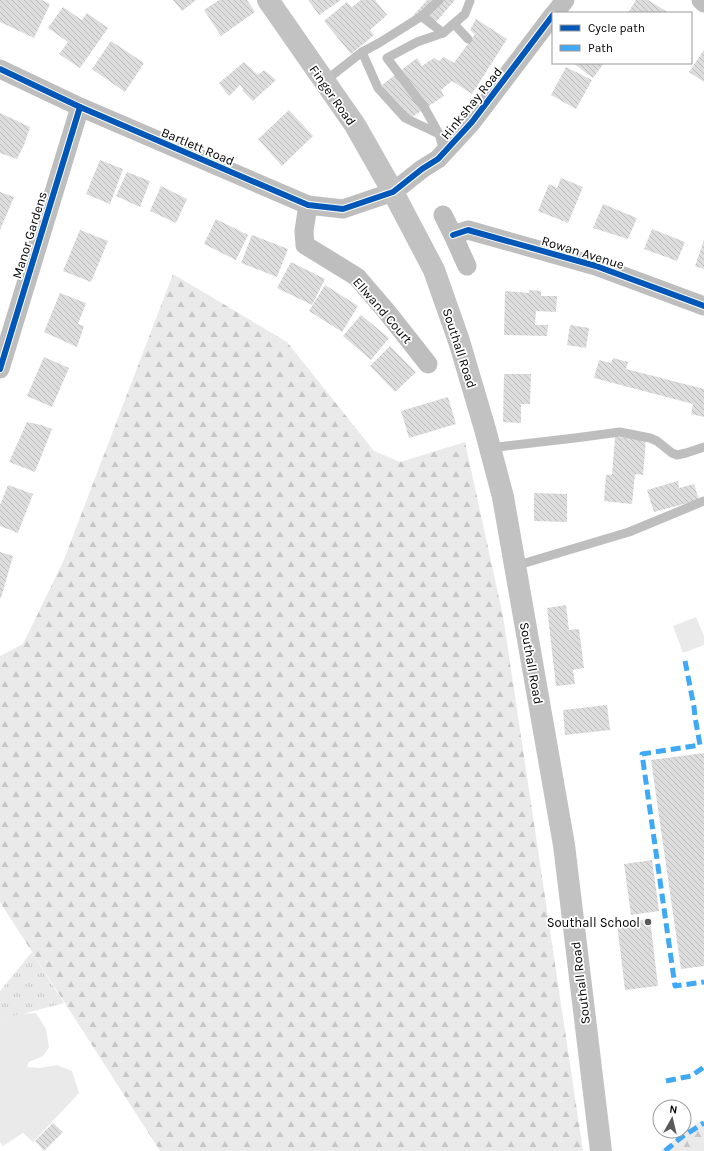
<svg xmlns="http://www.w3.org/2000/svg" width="704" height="1151" viewBox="0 0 704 1151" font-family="Karla,sans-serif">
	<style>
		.grass { fill: url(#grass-tufts) }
		.forest { fill: url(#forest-firs) }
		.garden { fill: #eaeaea }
		.building { fill: url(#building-back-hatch) }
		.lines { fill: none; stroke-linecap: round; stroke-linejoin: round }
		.service { stroke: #bebebe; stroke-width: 9 }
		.minor { stroke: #bebebe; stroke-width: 19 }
		.secondary { stroke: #c2c2c2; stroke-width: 22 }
		.quiet { stroke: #3fa9f5; stroke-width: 5; stroke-dasharray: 10 5; stroke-linecap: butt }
		.cycleway-casing { stroke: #fff; stroke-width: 8 }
		.cycleway { stroke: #0057b8; stroke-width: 6 }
		.poi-dot { fill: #595959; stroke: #fff; stroke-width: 1.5 }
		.labels { text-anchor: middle; stroke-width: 3.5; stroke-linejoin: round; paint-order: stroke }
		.street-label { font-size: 13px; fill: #000; stroke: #fff }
		.poi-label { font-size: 13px; fill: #000; stroke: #fff; text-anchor: end }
	</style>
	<defs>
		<pattern id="grass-tufts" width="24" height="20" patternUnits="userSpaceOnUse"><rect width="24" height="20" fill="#eaeaea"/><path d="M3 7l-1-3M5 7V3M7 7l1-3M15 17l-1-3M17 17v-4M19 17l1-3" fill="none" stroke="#c7c7c7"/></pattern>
		<pattern id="forest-firs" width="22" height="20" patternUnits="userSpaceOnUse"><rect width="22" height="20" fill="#eaeaea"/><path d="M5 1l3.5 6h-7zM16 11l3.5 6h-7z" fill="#c7c7c7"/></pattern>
		<pattern id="building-back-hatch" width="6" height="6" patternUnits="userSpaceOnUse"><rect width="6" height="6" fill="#ddd"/><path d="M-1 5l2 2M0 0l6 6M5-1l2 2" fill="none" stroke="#bcbcbc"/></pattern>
	</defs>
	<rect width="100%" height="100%" fill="#fff"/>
	<path class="grass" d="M32,952L64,1003L0,1020V991Z"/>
	<g class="forest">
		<path d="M173,274L287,342L374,451L400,462L465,442L503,616L583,1151H160L0,902V656L23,644L63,562Z"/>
		<path d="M704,1120V1151H660L697,1123Z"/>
	</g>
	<g class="garden">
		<path d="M696,617L704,636V645L683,653L673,626Z"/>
		<path d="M36,1013L46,1029L49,1047L43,1056L29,1062L27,1067L40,1068L57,1065L72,1071L79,1093L33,1142L23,1133L3,1146L0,1142V1020L19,1014Z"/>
	</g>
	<g class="building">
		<path d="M0,0H42L50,4L34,38L0,22Z"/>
		<path d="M173,0H196L182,11Z"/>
		<path d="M219,0H247L255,12L221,36L204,10Z"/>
		<path d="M308,0H341L319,15Z"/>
		<path d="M361,0H375L387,15L370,30L374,35L351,54L324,21L347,2L352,7Z"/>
		<path d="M427,0H455L430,29L413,16Z"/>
		<path d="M636,0H648L669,13H628Z"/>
		<path d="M63,7L82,20L87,13L108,28L80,68L59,54L68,42L48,28Z"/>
		<path d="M476,19L507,39L472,94L452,81L441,90L444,96L406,121L382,85L417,58L422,66L434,58L439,61L444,57L454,63L475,34L470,30Z"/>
		<path d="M111,41L144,63L125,92L92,69Z"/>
		<path d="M704,50V82L689,72Z"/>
		<path d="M244,62L258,75L264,70L276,80L253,101L242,90L243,89L240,85L229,96L219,83Z"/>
		<path d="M573,63H604L593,78Z"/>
		<path d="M566,67L592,80L576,109L551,95Z"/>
		<path d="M289,110L313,136L282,166L258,139Z"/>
		<path d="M0,113L30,127L24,145L17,159L0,153Z"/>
		<path d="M100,160L123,169L110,204L86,194Z"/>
		<path d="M127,172L150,181L140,207L116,196Z"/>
		<path d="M561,178L583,187L568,223L538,211L549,184L557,188Z"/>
		<path d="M161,186L187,199L176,223L150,211Z"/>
		<path d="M0,192L14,197L0,230Z"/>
		<path d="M603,204L637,218L628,239L593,228Z"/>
		<path d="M216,219L248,235L236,260L204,244Z"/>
		<path d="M652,229L685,242L677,261L644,249Z"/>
		<path d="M80,230L108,241L91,282L63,271Z"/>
		<path d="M252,235L288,249L277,277L241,263Z"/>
		<path d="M704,240V269L695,266Z"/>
		<path d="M291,262L325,279L312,305L277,288Z"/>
		<path d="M325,285L358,306L342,332L309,311Z"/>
		<path d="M529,290L541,291V296H557L556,312L536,311L535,325H548L547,336L504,335L505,291L529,293Z"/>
		<path d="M60,293L86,303L78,324L84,326L77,347L44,332Z"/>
		<path d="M361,315L389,338L371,360L343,336Z"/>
		<path d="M570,325L589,328L586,348L567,345Z"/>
		<path d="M390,346L416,372L395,392L370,366Z"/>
		<path d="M44,357L69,368L52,407L27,396Z"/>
		<path d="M613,358L628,362L626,369L704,389V417L691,414L693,404L594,378L599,360L611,363Z"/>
		<path d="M504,374H531L530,404H521V423L503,422Z"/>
		<path d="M448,397L456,424L409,438L401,411Z"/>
		<path d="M27,422L41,425L52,429L35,472L9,462Z"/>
		<path d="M615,437L646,438L643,475L635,474L632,504L604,501L606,475H612Z"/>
		<path d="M678,481L679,488L694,484L699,500L654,512L647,490Z"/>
		<path d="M8,485L33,494L18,533L0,526V505Z"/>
		<path d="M534,493L567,494V522L534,521Z"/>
		<path d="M0,552L13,556L1,598H0Z"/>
		<path d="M566,605L569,630L579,629L584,668L573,670L575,684L556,686L547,608Z"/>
		<path d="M607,705L610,730L565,735L563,710Z"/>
		<path d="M704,753V966L681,969L651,760Z"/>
		<path d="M652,860L659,911L631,915L624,864Z"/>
		<path d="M650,919L658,986L625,990L617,923Z"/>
		<path d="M53,1123L63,1132L44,1151L35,1141Z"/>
	</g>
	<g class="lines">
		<g class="service">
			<path d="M422,16L443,33"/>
			<path d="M454,24L468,39"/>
			<path d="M362,52L378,88L405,118L439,134L444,151"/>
			<path d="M325,81L362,52L379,43L422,16L439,0"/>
			<path d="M439,134L424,107L387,58L417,42L443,33L465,14L470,1V0"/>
			<path d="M489,448L575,438L620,432L650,438L657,441L672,453L677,455L686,453L704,447"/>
			<path d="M515,566L629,532L704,501"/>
		</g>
		<g class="minor">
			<path d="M701,0L704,3"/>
			<path d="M555,13L565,0"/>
			<path d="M0,69L80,107L308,205L343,209L393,192L422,169L438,159L472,122L553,15"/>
			<path d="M308,205L304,231L305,245L357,277L387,312L428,364"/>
			<path d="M443,215L453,235L467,266"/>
			<path d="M453,235L468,230L596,266L704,306"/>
			<path d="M0,369L80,107"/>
		</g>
		<path class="secondary" d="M268,0L355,125L393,192L413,230L434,270L459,341L485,429L503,497L564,845L601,1151"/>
		<g class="quiet">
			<path d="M685,661L694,707L695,717L700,745L642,754L675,986L704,982"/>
			<path d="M666,1081L691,1076L704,1067"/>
			<path d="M665,1151L683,1136L704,1123"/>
		</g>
		<g class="cycleway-casing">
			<g id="cycleway">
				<path d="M0,69L80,107L308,205L343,209L393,192L422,169L438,159L472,122L553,15"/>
				<path d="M453,235L468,230L596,266L704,306"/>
				<path d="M0,369L80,107"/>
			</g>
		</g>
		<use href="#cycleway" class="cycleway"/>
	</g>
	<circle class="poi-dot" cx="648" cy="922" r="4"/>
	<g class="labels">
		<g class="street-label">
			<text transform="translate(333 95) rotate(55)" y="5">Finger Road</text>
			<text transform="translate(471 103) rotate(-51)" y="5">Hinkshay Road</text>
			<text transform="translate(198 146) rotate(23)" y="5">Bartlett Road</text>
			<text transform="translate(29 235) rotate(-73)" y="5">Manor Gardens</text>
			<text transform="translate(583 252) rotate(17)" y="5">Rowan Avenue</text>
			<text transform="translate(383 310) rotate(49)" y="5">Ellwand Court</text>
			<text transform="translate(460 348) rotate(72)" y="5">Southall Road</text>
			<text transform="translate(532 663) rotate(80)" y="5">Southall Road</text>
			<text transform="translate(580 983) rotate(-97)" y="5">Southall Road</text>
		</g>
		<g class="poi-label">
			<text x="640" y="927">Southall School</text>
		</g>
	</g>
	<rect x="552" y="12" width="140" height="52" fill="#ffffff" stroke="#999999"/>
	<rect x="560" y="25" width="20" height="6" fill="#0057b8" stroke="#999999"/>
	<text x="588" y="32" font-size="12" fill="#000000">Cycle path</text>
	<rect x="560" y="45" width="20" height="6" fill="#3fa9f5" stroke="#999999"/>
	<text x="588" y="52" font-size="12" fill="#000000">Path</text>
	<g transform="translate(672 1119) rotate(8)"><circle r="19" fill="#ffffff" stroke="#999999"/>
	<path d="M0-3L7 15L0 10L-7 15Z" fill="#595959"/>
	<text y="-6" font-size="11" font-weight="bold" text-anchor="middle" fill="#000000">N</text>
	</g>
</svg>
